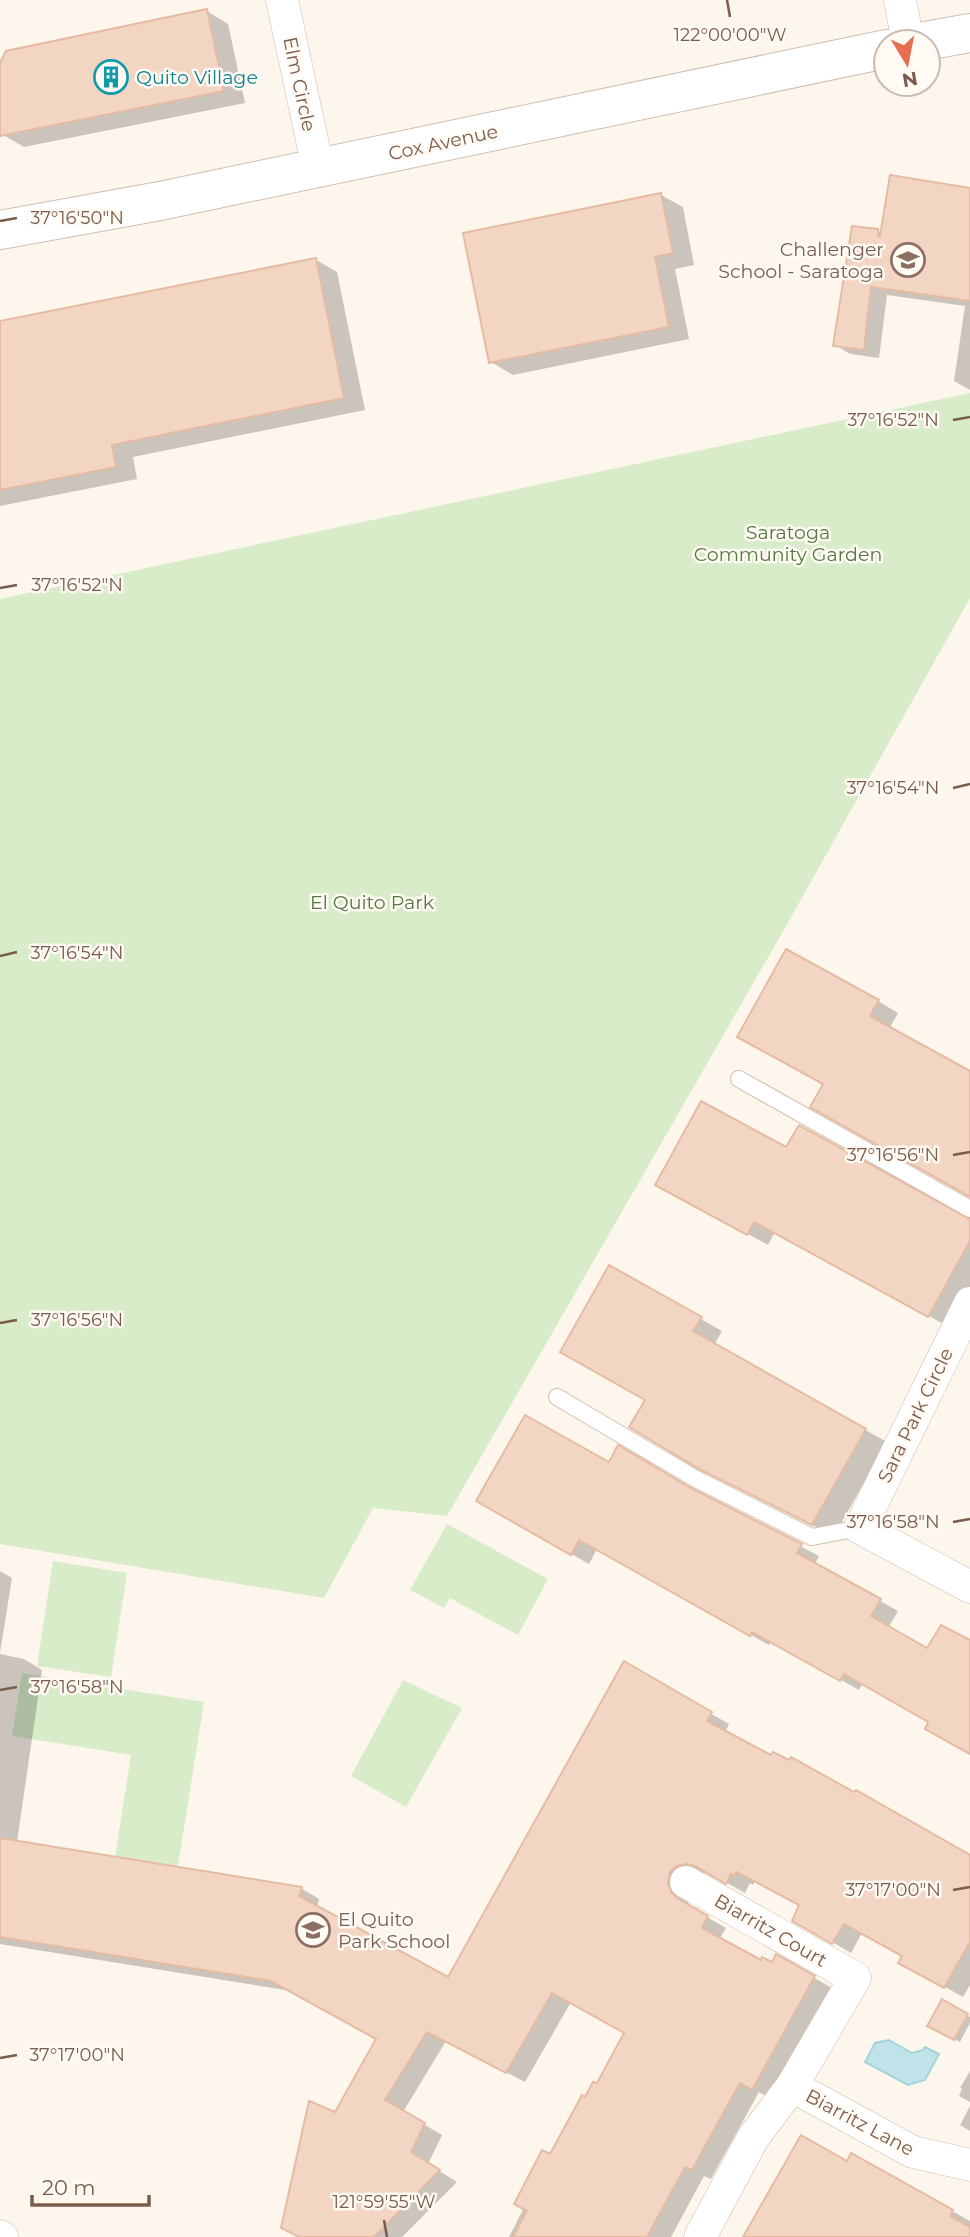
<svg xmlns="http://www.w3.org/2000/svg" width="970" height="2237" viewBox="0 0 970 2237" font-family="Montserrat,sans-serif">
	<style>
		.green { fill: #d8ecc9 }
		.water { fill: #bfe3e8; stroke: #a5d3da; stroke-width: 2 }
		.shadow { fill: #0003 }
		.building { fill: #f3d5c3; stroke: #e6bba3; stroke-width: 2 }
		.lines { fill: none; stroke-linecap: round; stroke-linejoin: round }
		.service-casing { stroke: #d1beb0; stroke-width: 18 }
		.minor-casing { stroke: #d1beb0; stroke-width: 33 }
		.tertiary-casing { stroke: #d1beb0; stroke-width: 40 }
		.service { stroke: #fff; stroke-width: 16 }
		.minor { stroke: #fff; stroke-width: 32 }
		.tertiary { stroke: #fff; stroke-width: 38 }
		.ticks { fill: none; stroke: #7a5c4d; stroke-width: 2.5 }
		.labels { text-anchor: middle; stroke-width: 5; stroke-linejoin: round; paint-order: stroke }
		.culture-label { font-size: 19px; fill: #0d838f; stroke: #fffaf3; text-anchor: start }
		.street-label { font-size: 19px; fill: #7a5c4d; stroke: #fffaf3 }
		.education-label { font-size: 19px; fill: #785e54; stroke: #fffaf3; text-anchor: end }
		.park-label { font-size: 19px; fill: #537a41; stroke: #fffaf3 }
		.ticks-label { font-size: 18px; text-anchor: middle; fill: #7a5c4d; stroke: #fffaf3; stroke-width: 5; stroke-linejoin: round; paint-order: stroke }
	</style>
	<rect width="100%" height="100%" fill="#fdf6ec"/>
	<g class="green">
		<path d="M970,393V598L785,928L447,1516L373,1508L324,1598L0,1544V599Z"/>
		<path d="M447,1524L548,1579L518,1635L450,1598L444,1608L410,1590Z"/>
		<path d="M53,1561L127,1573L111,1677L37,1666Z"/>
		<path d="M22,1673L204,1702L178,1866L115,1857L131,1755L12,1736Z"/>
		<path d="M403,1680L462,1708L406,1807L351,1776Z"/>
	</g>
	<path class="water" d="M889,2040L912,2053L923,2050L925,2047L939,2054L925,2080L908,2085L865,2062L875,2043Z"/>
	<g class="shadow">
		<path d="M207,11L228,24L245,103L24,147L3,135L0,122V67Z"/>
		<path d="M970,189V390L954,381L965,306L887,295L879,358L850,354L835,345L878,231L882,234Z"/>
		<path d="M661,195L683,207L694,265L675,269L689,339L513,375L491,362Z"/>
		<path d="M316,260L337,272L365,410L133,457L137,479L0,506V323Z"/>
		<path d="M878,1001L898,1013L889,1029L970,1073V1195L812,1106Z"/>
		<path d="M787,1149L970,1220V1289L949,1327L775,1232L768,1245L677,1196Z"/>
		<path d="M609,1267L722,1331L714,1345L887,1442L834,1536L725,1481Z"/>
		<path d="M609,1464L693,1491L819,1556L815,1564L898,1611L888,1628L928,1650L970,1642V1752L930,1721L863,1683L859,1690L771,1641L769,1645L597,1549L589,1564L478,1501Z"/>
		<path d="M0,1571L12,1578L0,1653Z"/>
		<path d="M0,1654L24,1659L42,1670L17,1842L301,1888L319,1899L317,1908L449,1979L624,1664L729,1724L725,1732L970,1856V1985L963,1997L900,1962L904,1956L862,1933L851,1953L794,1920L801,1905L755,1880L753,1885L750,1883L745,1893L715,1876L706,1873L696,1876L685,1894L689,1904L695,1910L726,1928L719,1940L761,1963L773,1964L777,1957L832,1988L771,2099L759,2092L711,2179L704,2176L671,2237H509L550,2157L585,2099L597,2086L626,2033L571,2002L525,2082L446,2041L403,2112L442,2135L428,2164L457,2182L402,2237H301L336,2114L379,2039L291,1991L0,1944Z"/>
		<path d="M942,2002L970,2017V2023L960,2042L930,2026Z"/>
		<path d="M970,2071V2102L959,2096L962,2089L960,2088Z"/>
		<path d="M970,2106V2131L960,2125Z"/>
		<path d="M852,2155L970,2221V2237H745L848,2163Z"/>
	</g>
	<g class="building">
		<path d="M207,9L224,91L0,136V63L6,51Z"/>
		<path d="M890,175L970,188V301L871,287L864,350L833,346L852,226L878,229V236H880Z"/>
		<path d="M661,193L673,253L655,257L669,327L489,363L463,233Z"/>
		<path d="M316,258L344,398L112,445L116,467L0,490V321Z"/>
		<path d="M786,949L879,1000L870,1016L970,1071V1197L810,1107L823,1084L737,1037Z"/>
		<path d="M701,1101L786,1147L799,1125L970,1219V1241L928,1317L754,1222L747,1235L655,1185Z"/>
		<path d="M609,1265L702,1317L693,1331L866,1429L812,1525L701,1470L629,1427L645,1400L560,1352Z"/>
		<path d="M525,1415L609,1462L618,1445L691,1488L802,1544L797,1553L881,1599L871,1616L927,1648L941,1625L970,1640V1754L925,1729L928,1722L844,1674L840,1681L752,1632L750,1636L579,1540L571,1555L476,1501Z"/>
		<path d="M624,1661L712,1712L707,1721L771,1755L773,1752L789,1760L791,1757L854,1792L856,1790L970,1855V1942L944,1988L898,1963L902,1956L844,1924L832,1944L792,1921L799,1905L737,1872L734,1876L731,1874L726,1884L695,1866L687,1864L677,1866L670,1872L668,1883L671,1892L677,1898L708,1916L702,1928L761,1960L762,1957L772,1962L776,1954L815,1976L752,2090L740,2083L692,2170L685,2167L647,2237H513L527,2211L514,2204L542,2150L550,2154L582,2095L585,2097L593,2082L597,2083L624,2033L552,1993L506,2073L427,2032L385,2100L425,2123L411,2152L440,2170L374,2237H299L281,2228L309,2101L335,2112L376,2039L271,1981L0,1937V1838L302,1887L299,1896L448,1977Z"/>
		<path d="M942,1999L968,2014L954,2040L927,2026Z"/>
		<path d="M801,2135L847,2161L851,2153L953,2210L950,2216L970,2227V2237H743Z"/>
	</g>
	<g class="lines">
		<g class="service-casing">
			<g id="service">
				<path d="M739,1079L970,1209"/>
				<path d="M557,1397L696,1479L812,1537L860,1528"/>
			</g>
		</g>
		<g class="minor-casing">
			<g id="minor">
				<path d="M282,0L318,168"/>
				<path d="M900,0L908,42"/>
				<path d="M970,1303L860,1528L970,1587"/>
				<path d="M686,1882L855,1978L792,2086L753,2138L700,2237"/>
				<path d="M792,2086L913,2152L970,2165"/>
				<path d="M0,2236L2,2237"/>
			</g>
		</g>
		<g class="tertiary-casing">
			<g id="tertiary">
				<path d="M920,42L970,33"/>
				<path d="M0,230L160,201L886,49"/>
			</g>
		</g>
		<use href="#service" class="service"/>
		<use href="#minor" class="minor"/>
		<use href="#tertiary" class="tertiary"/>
	</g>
	<path class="ticks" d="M727,0L730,17M0,221L17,218M953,420L970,417M0,588L17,585M953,788L970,784M0,956L17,952M953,1155L970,1152M0,1323L17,1320M953,1522L970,1519M0,1690L17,1687M953,1890L970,1887M0,2058L17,2055M384,2220L387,2237"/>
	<defs>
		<g id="building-ring" transform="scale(1.75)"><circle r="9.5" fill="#fffaf3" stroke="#0f9aa8" stroke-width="1.5"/><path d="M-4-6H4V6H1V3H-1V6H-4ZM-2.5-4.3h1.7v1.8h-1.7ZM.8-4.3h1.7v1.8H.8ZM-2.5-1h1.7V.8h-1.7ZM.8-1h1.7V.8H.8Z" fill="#0f9aa8"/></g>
		<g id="school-ring" transform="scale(1.75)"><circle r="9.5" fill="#fffaf3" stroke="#8d6e63" stroke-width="1.5"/><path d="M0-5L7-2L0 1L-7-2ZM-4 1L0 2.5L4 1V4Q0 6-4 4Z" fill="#8d6e63"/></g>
	</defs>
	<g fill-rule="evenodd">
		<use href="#building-ring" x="111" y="77"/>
		<use href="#school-ring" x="908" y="260"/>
		<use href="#school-ring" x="313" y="1930"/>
	</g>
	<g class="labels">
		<g class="culture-label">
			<text x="136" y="84">Quito Village</text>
		</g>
		<g class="street-label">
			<text transform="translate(300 84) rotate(78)" y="7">Elm Circle</text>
			<text transform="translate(443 142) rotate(-12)" y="7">Cox Avenue</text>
			<text transform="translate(915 1415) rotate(-64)" y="7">Sara Park Circle</text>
			<text transform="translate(771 1930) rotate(30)" y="7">Biarritz Court</text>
			<text transform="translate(860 2122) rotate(28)" y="7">Biarritz Lane</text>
		</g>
		<g class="education-label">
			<text x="884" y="256">Challenger<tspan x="884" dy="22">School - Saratoga</tspan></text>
			<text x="338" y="1926" text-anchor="start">El Quito<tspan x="338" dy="22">Park School</tspan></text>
		</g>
		<g class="park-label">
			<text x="788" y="539">Saratoga<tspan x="788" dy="22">Community Garden</tspan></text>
			<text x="372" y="909">El Quito Park</text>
		</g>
	</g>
	<g class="ticks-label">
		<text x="730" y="41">122°00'00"W</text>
		<text x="77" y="224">37°16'50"N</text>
		<text x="893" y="426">37°16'52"N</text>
		<text x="77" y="591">37°16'52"N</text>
		<text x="893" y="794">37°16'54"N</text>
		<text x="77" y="959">37°16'54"N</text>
		<text x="893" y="1161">37°16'56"N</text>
		<text x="77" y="1326">37°16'56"N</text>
		<text x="893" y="1528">37°16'58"N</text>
		<text x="77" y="1693">37°16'58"N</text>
		<text x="893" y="1896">37°17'00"N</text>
		<text x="77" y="2061">37°17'00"N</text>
		<text x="384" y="2208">121°59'55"W</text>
	</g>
	<g transform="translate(907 63) rotate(170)"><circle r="33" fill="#fffaf3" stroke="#cabbb1" stroke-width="2"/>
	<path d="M0-5L12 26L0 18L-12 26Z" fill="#e76f51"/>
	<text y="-10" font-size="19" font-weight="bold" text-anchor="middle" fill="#7a5c4d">N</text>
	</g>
	<path d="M32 2195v10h117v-10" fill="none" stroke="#7a5c4d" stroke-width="3.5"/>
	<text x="42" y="2195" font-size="21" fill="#7a5c4d" stroke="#fffaf3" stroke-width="5" paint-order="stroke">20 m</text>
</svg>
